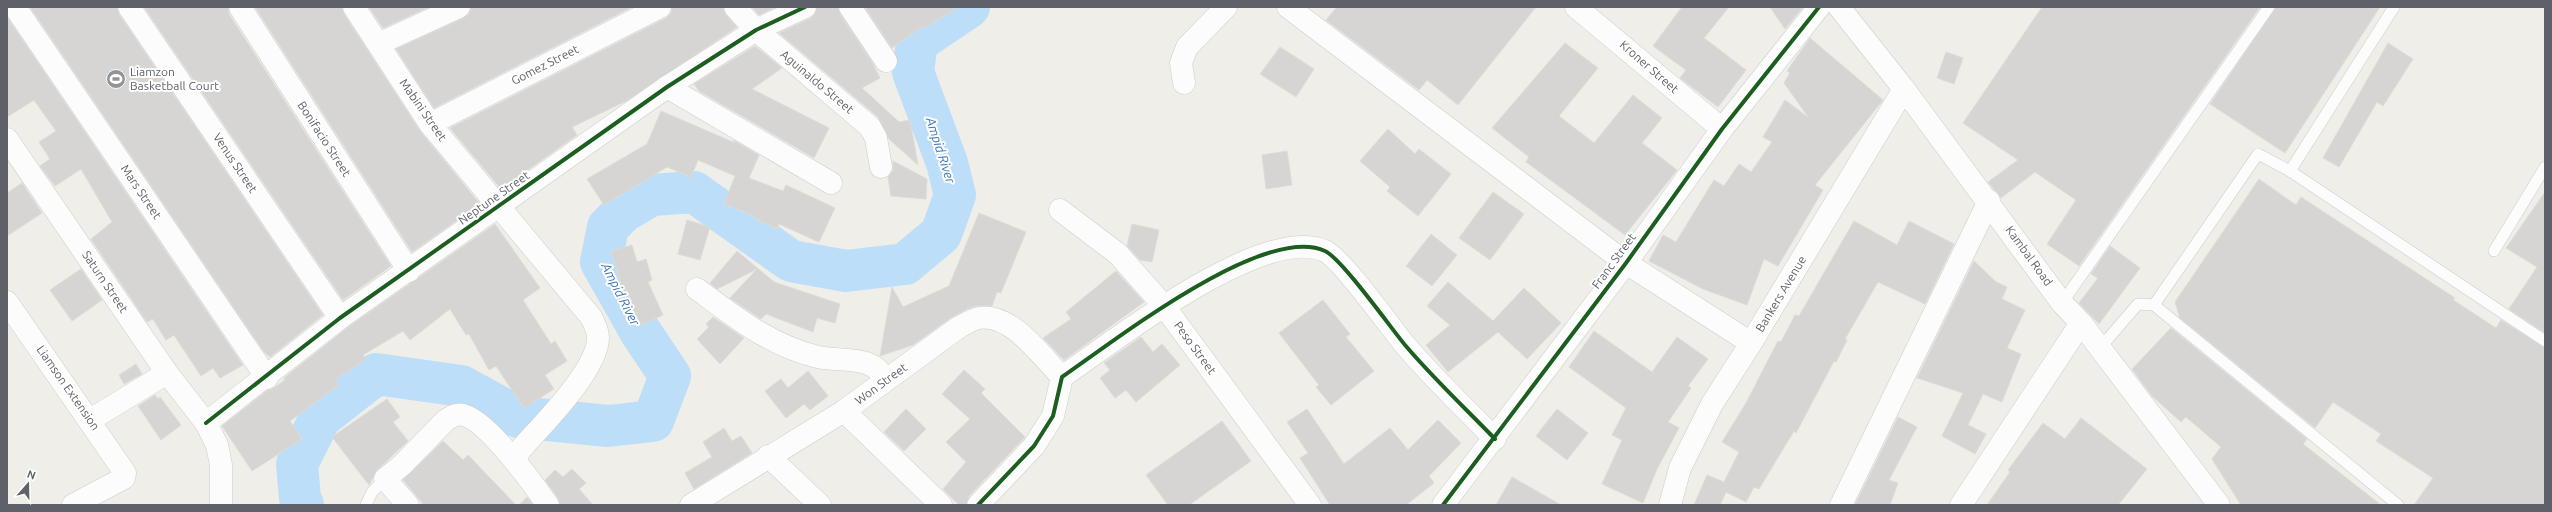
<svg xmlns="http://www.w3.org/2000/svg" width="2552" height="512" viewBox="0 0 2552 512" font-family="Ubuntu,sans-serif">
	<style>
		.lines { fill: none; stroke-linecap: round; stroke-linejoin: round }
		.river { stroke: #bddef8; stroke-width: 42 }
		.building { fill: #d6d5d3; stroke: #dedcd8 }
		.service-casing { stroke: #cccccb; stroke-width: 12 }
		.minor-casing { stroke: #cccccb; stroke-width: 23 }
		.tertiary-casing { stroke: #cccccb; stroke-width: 23 }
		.secondary-casing { stroke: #cbcbca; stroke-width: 23 }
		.service { stroke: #fdfcfc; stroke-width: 11 }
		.minor { stroke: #fdfcfc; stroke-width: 22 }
		.tertiary { stroke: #fdfcfc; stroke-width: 22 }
		.secondary { stroke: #fdfcfc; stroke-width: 22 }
		.cycleway-casing { stroke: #fff; stroke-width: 6 }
		.cycleway { stroke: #1b5e20; stroke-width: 4 }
		.labels { text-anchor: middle; stroke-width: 4; stroke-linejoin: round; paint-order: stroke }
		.street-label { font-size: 12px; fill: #5e6268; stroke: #fff }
		.poi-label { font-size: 12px; fill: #5e6268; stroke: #fff; text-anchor: start }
		.water-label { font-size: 13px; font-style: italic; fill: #3e76b8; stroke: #fff }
	</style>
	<rect width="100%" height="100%" fill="#efeee9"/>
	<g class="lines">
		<path class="river" d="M303,505L300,498L297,464L320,418L376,374L461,386L518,417L608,426L653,421L670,376L640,331L601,262L608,227L623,212L652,195L694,192L791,261L846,271L905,264L941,234L955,195L947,163L913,72L917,42L969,7"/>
	</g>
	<g class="building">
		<path d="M30,7H117L119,14L323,315L270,357L264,352Z"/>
		<path d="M144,7H228L229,14L391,266L343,300Z"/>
		<path d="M255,7H342L344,14L420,131L480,204L412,252Z"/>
		<path d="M369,7H429L383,28Z"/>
		<path d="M471,7H632L434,108L396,49L464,18L469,14Z"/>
		<path d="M672,7H723L726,15L737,27L626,101L572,127L577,135L501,189L450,128L666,18L671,13Z"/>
		<path d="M752,7H776L759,15Z"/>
		<path d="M817,7H838L840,14L872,62L880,78L862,88L899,122L910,120L918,165L889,139L878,117L779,33L811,18L815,14Z"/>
		<path d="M865,7H959L922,29L921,27L892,48Z"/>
		<path d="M1337,7H1536L1458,105L1427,80L1419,90L1326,20Z"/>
		<path d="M1682,7H1729L1704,38L1746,70L1718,107L1680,78L1686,70L1653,46Z"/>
		<path d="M1770,7H1803L1785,29Z"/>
		<path d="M2042,7H2260L2079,266L2047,244L2076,200L2035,172L2001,198L1988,182L2018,160L1963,123Z"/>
		<path d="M2276,7H2380L2285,153L2210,104Z"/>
		<path d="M7,17L243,365L220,378L213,368L201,376L174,335L166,340L153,319L147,322L91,239L112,222L81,169L55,186L40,166L50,159L39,142L56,131L34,100L7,117Z"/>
		<path d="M1810,38L1883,100L1815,185L1823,190L1778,266L1764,259L1747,305L1703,289L1649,261L1663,235L1676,242L1714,180L1724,186L1739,164L1751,172L1772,142L1763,137L1785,100L1809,118L1784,83L1790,73L1787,71Z"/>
		<path d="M1565,43L1598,68L1559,116L1594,143L1633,95L1662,118L1642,143L1677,170L1625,235L1526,162L1529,157L1492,128Z"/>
		<path d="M2388,43L2413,59L2383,106L2377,102L2339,167L2323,158Z"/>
		<path d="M755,46L782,68L752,89L829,128L814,158L699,91L694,84Z"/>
		<path d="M1280,47L1314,69L1296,97L1260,74Z"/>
		<path d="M1946,52L1963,58L1954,84L1937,78Z"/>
		<path d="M661,111L735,143L733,140L759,155L749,178L783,191L786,185L835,208L819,242L779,224L777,229L754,218V216L724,204L735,176L698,160L691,177L667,167L604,205L587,179L647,144Z"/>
		<path d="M1388,129L1415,154L1419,149L1451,174L1418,216L1387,191L1390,187L1360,161Z"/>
		<path d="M1287,151L1292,185L1266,189L1262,155Z"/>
		<path d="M893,161L927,179L926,199L891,196L888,177L893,171Z"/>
		<path d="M2259,179L2296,205L2301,197L2455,298L2453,300L2496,328L2501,320L2545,348V505H2414L2433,478L2376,441L2381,434L2333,402L2315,428L2180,318L2175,302Z"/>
		<path d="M22,183L42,213L7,236V193Z"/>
		<path d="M1493,192L1524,214L1490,260L1459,238Z"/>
		<path d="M2545,192V333L2509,309L2537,267L2506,248Z"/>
		<path d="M979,213L1026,232L1001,293L997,292L992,306H976L967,309L952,317L913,345L880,356L892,287L903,307L949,286Z"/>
		<path d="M687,220L710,227L700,260L678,254Z"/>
		<path d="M1854,221L1897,245L1909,221L1954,244L1925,304L1878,282L1845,339L1847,340L1836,362L1834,361L1796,433L1794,431L1759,489L1754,487L1746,502L1726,492L1720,505H1694L1707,475L1724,482L1739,452L1722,442L1746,403L1778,341L1781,342L1795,315L1799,316Z"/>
		<path d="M495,224L540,288L523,300L551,344L555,341L567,361L545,375L554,389L524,408L496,366L489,370L469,334L466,335L450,309L410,340L403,331L363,355L366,359L335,380L339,385L290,421L302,439L252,471L222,426L268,390L274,388L285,380L284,378L347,328Z"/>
		<path d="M1132,224L1159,230L1152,262L1140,260L1127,246Z"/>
		<path d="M1431,234L1457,255L1432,286L1406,266Z"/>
		<path d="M632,245L637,262L646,259L652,280L648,282L663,315L641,325L621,284L611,251Z"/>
		<path d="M2110,246L2140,268L2099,324L2079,303L2098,278L2091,274Z"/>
		<path d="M737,251L774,282L840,304L835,323L817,318L813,332L766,314L761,319L730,298L757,269L717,289L710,283Z"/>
		<path d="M1974,261L1996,282L2007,287L2002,299L2025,310L2007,348L2021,354L2002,402L1983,394L1968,425L1986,434L1975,454L1942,436L1963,393L1917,378Z"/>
		<path d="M81,269L102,300L72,321L50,290Z"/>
		<path d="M1116,271L1144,302L1064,360L1043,338L1071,319L1066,312Z"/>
		<path d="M1448,282L1493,321L1524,288L1561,323L1527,359L1498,332L1448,372L1426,345L1450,325L1427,306Z"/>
		<path d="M1323,300L1350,334L1346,337L1374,371L1331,405L1316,387L1319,385L1279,333Z"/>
		<path d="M713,317L744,338L720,364L697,339L709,327L706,324Z"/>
		<path d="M2171,328L2307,439L2303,444L2381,505H2241L2212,459L2221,447L2186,417L2181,422L2152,396L2132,369Z"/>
		<path d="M1594,331L1652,372L1677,337L1708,359L1688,386L1691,388L1668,422L1679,428L1657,469L1643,503L1602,484L1622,440L1612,435L1626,408L1569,367Z"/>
		<path d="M1141,337L1153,352L1162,344L1180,365L1136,402L1126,390L1115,398L1100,378L1110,370L1104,363Z"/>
		<path d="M136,364L142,374L124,384L119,375Z"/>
		<path d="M964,370L985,389L981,393L1025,437L969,496L966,505H959L943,489L966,462L946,442L970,419L942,394Z"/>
		<path d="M808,371L828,396L810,410L804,404L786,418L765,391L781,379L788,388Z"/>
		<path d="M155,395L158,399L160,397L181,425L161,440L138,406Z"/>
		<path d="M387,399L400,417L393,422L408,441L377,470L369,485L332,437Z"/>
		<path d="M906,409L926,429L904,451L884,432Z"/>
		<path d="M1307,409L1344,464L1390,428L1408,450L1438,420L1461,443L1429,476L1434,483L1406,505H1330L1300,458L1308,453L1287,422Z"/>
		<path d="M1557,409L1588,433L1567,460L1536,436Z"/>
		<path d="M1898,417L1917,427L1889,480L1898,483L1890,505H1855Z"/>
		<path d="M2081,418L2147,469L2118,505H1987L2010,472L2008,470L2043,423L2065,439Z"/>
		<path d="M1222,421L1251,461L1189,505H1168L1146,475Z"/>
		<path d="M724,428L732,441L741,436L752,453L694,489L685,473L712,457L703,442Z"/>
		<path d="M443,441L463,460L468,455L516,505H424L403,480Z"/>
		<path d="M572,469L586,483L579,489L593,505H560L558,498L545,480L555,470L563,477Z"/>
		<path d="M1512,477L1561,505H1496Z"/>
		<path d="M527,497L533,505H519Z"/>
	</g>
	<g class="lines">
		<g class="service-casing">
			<g id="service">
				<path d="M2290,171L2394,7"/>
				<path d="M2494,251L2545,167"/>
				<path d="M2062,303L2269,7"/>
				<path d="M2154,305L2258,154L2290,171L2545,341"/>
				<path d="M2100,348L2138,304L2154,305L2398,505"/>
				<path d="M366,505L372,492L385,479"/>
			</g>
		</g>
		<g class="minor-casing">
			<g id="minor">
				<path d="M15,7L267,378"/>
				<path d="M129,7L340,318"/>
				<path d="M240,7L409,271"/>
				<path d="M354,7L430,124L591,317C594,323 598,330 598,337C599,369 541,426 520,450L516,460"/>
				<path d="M735,7L756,30L870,127L876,138L881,167"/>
				<path d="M850,7L886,61"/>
				<path d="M1288,7L1626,263L1751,343"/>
				<path d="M1576,7L1722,129"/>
				<path d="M378,44L459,7"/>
				<path d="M1184,83L1181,63L1187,47L1226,7"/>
				<path d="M667,87L831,183"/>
				<path d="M430,124L660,7"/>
				<path d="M7,139L167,373L206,423L217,445L221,465V505"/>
				<path d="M1060,210L1118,254L1164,306L1310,505"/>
				<path d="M697,289C735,317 771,346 818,357C839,362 877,354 884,381"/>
				<path d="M7,302L125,473L124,478L73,505"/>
				<path d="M844,411L941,505"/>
				<path d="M90,420L167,373"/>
				<path d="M206,423L340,318L667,87L756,30L805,7"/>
				<path d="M768,456L820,505"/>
				<path d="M408,505L385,479L402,465L446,420C451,417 457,413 463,415C486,419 534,485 548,505"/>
				<path d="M691,505L844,411L959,327C965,324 973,319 979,318C1011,312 1042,357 1062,377"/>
				<path d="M978,505L1034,446L1053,416L1062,377C1113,342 1264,223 1325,251C1342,259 1390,327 1405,345C1433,378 1465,408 1495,439"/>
				<path d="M1443,505L1626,263L1722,129L1819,7"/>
				<path d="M1841,505L1989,201"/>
				<path d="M1961,505L2081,323"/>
			</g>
		</g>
		<g class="tertiary-casing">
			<path id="tertiary" d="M1670,505L1680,468L1712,404L1751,343L1904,89"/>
		</g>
		<g class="secondary-casing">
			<path id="secondary" d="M1839,7L1904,89L2062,303L2081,323L2219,505"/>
		</g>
		<use href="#service" class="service"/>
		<use href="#minor" class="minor"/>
		<use href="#tertiary" class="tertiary"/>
		<use href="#secondary" class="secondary"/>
		<g class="cycleway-casing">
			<g id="cycleway">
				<path d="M206,423L340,318L667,87L756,30L805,7"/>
				<path d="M978,505L1034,446L1053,416L1062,377C1113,342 1264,223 1325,251C1342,259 1390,327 1405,345C1433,378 1465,408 1495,439"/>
				<path d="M1443,505L1626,263L1722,129L1819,7"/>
			</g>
		</g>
		<use href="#cycleway" class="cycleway"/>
	</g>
	<defs>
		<g id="stadium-disc" transform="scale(1)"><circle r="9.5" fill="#919395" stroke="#fff"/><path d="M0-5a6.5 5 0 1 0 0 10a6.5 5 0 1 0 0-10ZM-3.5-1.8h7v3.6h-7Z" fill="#fff"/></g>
	</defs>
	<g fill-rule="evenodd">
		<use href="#stadium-disc" x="116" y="79"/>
	</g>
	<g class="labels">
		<g class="street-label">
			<text transform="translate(545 65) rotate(-27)" y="4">Gomez Street</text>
			<text transform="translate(1649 67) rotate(41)" y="4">Kroner Street</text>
			<text transform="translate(817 82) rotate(40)" y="4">Aguinaldo Street</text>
			<text transform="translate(423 110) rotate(55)" y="4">Mabini Street</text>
			<text transform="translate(324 139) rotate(57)" y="4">Bonifacio Street</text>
			<text transform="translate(235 163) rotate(56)" y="4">Venus Street</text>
			<text transform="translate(141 192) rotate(56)" y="4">Mars Street</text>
			<text transform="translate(494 198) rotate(-35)" y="4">Neptune Street</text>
			<text transform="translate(2029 256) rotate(54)" y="4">Kambal Road</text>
			<text transform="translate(1614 261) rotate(-54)" y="4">Franc Street</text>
			<text transform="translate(105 282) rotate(56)" y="4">Saturn Street</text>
			<text transform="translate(1781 294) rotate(-59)" y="4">Bankers Avenue</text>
			<text transform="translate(1195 348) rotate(54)" y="4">Peso Street</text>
			<text transform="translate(881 384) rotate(-36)" y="4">Won Street</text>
			<text transform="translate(68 388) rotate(55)" y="4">Liamson Extension</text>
		</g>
		<g class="poi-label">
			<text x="130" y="76">Liamzon<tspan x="130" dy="14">Basketball Court</tspan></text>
		</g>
		<g class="water-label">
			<text transform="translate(941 150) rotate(72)" y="5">Ampid River</text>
			<text transform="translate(621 294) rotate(63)" y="5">Ampid River</text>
		</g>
	</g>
	<rect width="2552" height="512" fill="none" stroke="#5e6268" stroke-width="16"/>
	<g transform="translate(28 484) rotate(20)" stroke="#ffffff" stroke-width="3" paint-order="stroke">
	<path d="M0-3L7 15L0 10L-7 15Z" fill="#5e6268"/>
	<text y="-6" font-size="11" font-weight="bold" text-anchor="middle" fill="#5e6268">N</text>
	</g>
</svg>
